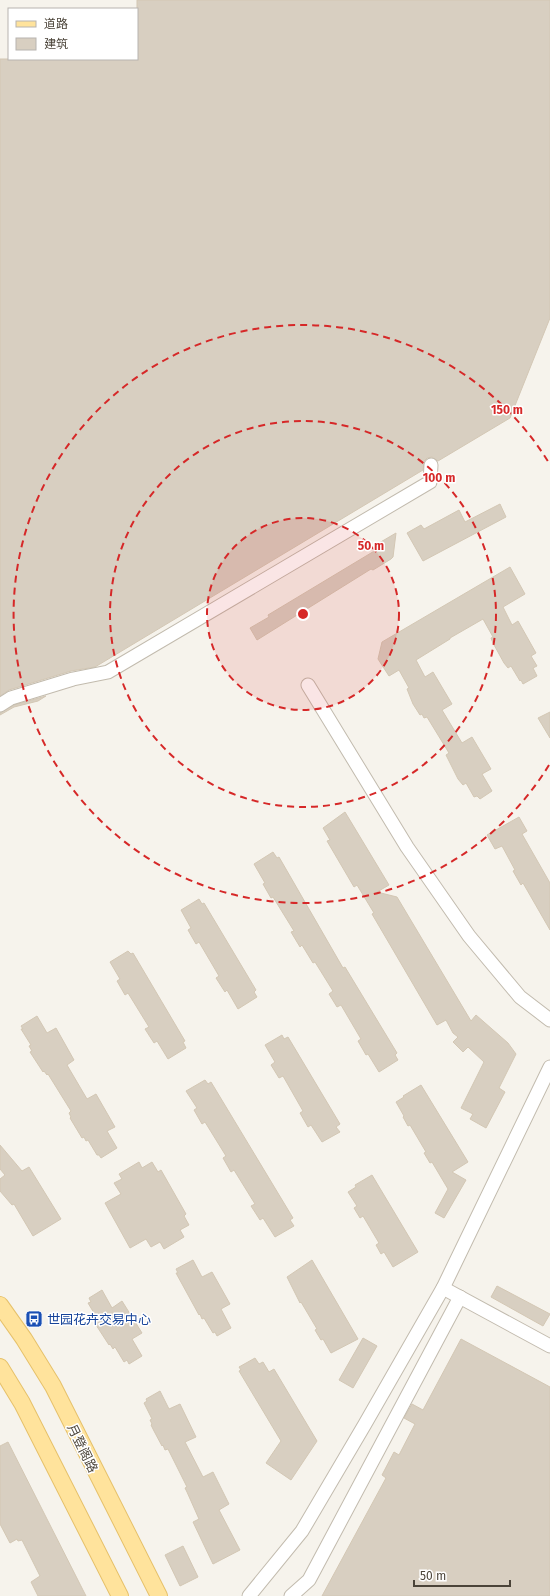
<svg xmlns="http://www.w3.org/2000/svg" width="550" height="1596" viewBox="0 0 550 1596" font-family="'Fira Sans','Noto Sans SC',sans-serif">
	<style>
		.building { fill: #d8cfc1; stroke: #d3c7b4 }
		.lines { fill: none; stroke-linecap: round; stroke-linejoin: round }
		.minor-casing { stroke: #c2bbae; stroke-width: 15 }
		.major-casing { stroke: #e6c16a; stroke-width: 18 }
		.minor { stroke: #fff; stroke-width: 13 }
		.major { stroke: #ffe39c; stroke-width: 16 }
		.ring { fill: none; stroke: #d62828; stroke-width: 2; stroke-dasharray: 7 5 }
		.labels { text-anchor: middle; stroke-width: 3; stroke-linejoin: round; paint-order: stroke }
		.transit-label { font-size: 13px; fill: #164399; stroke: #fff; text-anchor: start }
		.street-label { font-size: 13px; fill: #4b4439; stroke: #fff }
		.centre { fill: #d62828; stroke: #fff; stroke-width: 2 }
		.ring-label { font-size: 12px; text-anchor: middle; font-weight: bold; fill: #d62828; stroke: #fff; stroke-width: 3; stroke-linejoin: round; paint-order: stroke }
	</style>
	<rect width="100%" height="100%" fill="#f6f3ec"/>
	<g class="building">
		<path d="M137,0H550V318L510,418L438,461L432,457L427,458L424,461L423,470L95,667L71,671L9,690L0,696V59H137Z"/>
		<path d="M500,504L506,517L423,561L407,533L421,525L424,529L459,510L465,522Z"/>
		<path d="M396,533L393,557L391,559L373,570L371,569L257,640L250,628L269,617L268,615L381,547L379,543Z"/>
		<path d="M510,567L525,594L503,607L512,625L518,621L536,653L531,656L537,666L533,668L537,676L523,684L521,680L520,681L511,666L508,668L504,663L493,643L491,638L493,637L483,619L450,638V639L416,660L425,677L433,672L452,704L442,710L462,743L472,737L491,769L482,774L492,791L480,799L477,796L474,797L466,783L463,785L458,779L446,755L449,753L427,717L424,718L422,714L420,715L413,704L407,689L409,688L399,670L389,676L378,659L382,642Z"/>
		<path d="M46,696L38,701L14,707L0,715V713L14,705Z"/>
		<path d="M550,712V738L538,718Z"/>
		<path d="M345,812L389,885L377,892L397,897L471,1021L476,1015L508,1043L516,1054L499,1088L505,1092L486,1128L470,1119L473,1114L461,1108L484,1062L468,1047L463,1052L453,1042L458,1037L453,1033L446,1020L437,1025L372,914L374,913L357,885L354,887L327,841L330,840L323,828Z"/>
		<path d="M519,817L527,831L522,834L550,883V930L523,883L521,885L513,871L515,870L502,846L495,849L487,835Z"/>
		<path d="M273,852L277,858L279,857L343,968L345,967L397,1053L395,1055L398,1060L379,1072L368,1054L366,1055L358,1041L361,1039L341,1005L337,1007L329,994L333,991L315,962L313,963L302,945L300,947L291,932L294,931L273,897L271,898L263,884L265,883L254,864Z"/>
		<path d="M199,899L202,904L204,903L256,990L254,992L257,997L238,1009L227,990L225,992L216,978L219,976L199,942L196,944L188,930L191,928L181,910Z"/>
		<path d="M128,951L131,954L133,953L185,1041L183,1042L186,1048L168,1059L157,1041L154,1043L145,1029L149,1027L128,993L125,995L117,981L120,979L110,962Z"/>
		<path d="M37,1016L47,1033L56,1028L74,1060L67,1065L87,1099L96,1094L115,1127L107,1131L117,1148L101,1158L99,1155H97L88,1140L86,1141L84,1137L82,1138L70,1118L71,1117L69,1113L71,1111L48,1074L47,1075L44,1071L43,1072L30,1052L32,1051L29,1046L31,1045L21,1029H23L21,1026Z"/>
		<path d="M282,1035L284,1039L288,1037L340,1124L336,1127L340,1132L322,1142L311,1125L308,1127L300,1113L303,1111L283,1076L279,1078L271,1065L275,1062L265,1045Z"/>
		<path d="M205,1080L208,1084L211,1082L293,1218L290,1220L294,1226L275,1237L263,1218L260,1220L251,1206L255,1204L234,1170L231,1172L223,1158L226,1156L205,1122L202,1124L194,1110L197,1108L186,1091Z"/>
		<path d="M421,1085L468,1162L452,1172L466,1180L444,1218L435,1213L448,1189L432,1162L430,1163L424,1153L426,1152L410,1125L408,1126L403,1117L404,1116L396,1102L404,1097L403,1096Z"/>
		<path d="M0,1145L22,1171L29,1167L61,1219L33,1236L14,1204L12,1205L0,1191V1179L5,1175L0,1169Z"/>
		<path d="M139,1162L142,1168L152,1162L158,1172L161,1170L186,1214L184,1216L189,1225L180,1230L184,1237L164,1249L160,1242L151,1247L146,1239L130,1248L105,1203L121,1194L114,1183L122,1179L119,1174Z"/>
		<path d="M372,1175L418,1252L393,1267L384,1252L381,1254L376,1245L379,1243L363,1216L360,1218L354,1208L357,1206L348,1192L356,1187L355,1185Z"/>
		<path d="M193,1260L202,1277L212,1272L230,1304L221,1309L231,1328L217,1336L215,1332L213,1333L204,1318L202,1319L200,1314L199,1315L176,1273H178L176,1269Z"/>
		<path d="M312,1260L358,1339L331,1353L323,1339L321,1340L315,1330L317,1329L301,1302L300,1303L287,1277Z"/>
		<path d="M497,1286L550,1314L543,1326L491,1297Z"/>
		<path d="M102,1290L112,1308L122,1301L142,1333L132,1339L142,1356L129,1364L127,1360L124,1362L115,1347L113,1349L110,1344L109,1345L96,1325L97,1324L95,1320L97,1318L88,1303L91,1302L89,1298Z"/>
		<path d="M363,1338L377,1346L353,1388L339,1380Z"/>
		<path d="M461,1339L550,1387V1596H322L386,1478L382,1475L394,1452L399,1455L415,1424L404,1418L412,1404L423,1410Z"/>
		<path d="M255,1358L259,1364L263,1362L269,1372L274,1369L317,1441L291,1480L266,1463L281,1441L239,1371L241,1370L239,1367Z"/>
		<path d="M160,1391L169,1409L180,1404L196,1437L185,1442L203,1477L213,1472L229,1504L219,1510L240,1550L213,1564L193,1522L199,1519L187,1492L185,1488L187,1487L168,1449L165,1450L163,1445L162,1446L154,1431L151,1425L152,1424L150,1420L152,1419L144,1403L147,1401L146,1399Z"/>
		<path d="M8,1442L86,1596H38L31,1582L40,1576L22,1540L18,1541L17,1539L10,1543L0,1524V1446Z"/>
		<path d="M183,1546L198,1577L180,1586L165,1555Z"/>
	</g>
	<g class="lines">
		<g class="minor-casing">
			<g id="minor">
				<path d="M308,685L407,847L469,936L520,997L550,1020"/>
				<path d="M0,705L11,698L73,679L108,672L430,482L431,465"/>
				<path d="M443,1288L550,1346"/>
				<path d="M249,1596L302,1531L365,1424L443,1288L550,1067"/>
				<path d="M291,1596L309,1580L460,1297"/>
			</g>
		</g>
		<g class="major-casing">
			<g id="major">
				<path d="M0,1305L24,1339L53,1386L159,1596"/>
				<path d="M0,1367L22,1403L120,1596"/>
			</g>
		</g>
		<use href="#minor" class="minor"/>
		<use href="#major" class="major"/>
	</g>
	<circle cx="303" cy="614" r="96" fill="#d62828" fill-opacity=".12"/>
	<g class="ring">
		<circle cx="303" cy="614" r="96"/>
		<circle cx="303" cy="614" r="193"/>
		<path d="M549 765A289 289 0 1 1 549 463"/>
	</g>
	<defs>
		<g id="bus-square" transform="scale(0.9)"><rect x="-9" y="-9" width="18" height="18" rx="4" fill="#1a4fb4" stroke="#fff"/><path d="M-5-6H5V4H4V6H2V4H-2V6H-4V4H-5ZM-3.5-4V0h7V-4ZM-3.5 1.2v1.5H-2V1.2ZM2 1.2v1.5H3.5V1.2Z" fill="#fff"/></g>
	</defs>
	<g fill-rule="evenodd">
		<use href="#bus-square" x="34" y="1319"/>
	</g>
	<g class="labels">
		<g class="transit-label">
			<text x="47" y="1324">世园花卉交易中心</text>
		</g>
		<g class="street-label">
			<text transform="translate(83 1448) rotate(64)" y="5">月登阁路</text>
		</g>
	</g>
	<circle cx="303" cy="614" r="6" class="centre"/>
	<g class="ring-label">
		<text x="507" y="414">150 m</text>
		<text x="439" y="482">100 m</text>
		<text x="371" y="550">50 m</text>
	</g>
	<rect x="8" y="8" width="130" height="52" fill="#ffffff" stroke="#b7b4b0"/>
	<rect x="16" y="21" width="20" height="6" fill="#ffe39c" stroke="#b7b4b0"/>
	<text x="44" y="28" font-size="12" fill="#4b4439">道路</text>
	<rect x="16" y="38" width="20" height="12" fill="#d8cfc1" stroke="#b7b4b0"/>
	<text x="44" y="48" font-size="12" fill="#4b4439">建筑</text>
	<path d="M414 1580v6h96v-6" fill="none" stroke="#4b4439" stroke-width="2"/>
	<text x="420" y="1580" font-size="12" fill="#4b4439" stroke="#ffffff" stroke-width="3" paint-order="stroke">50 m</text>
</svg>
